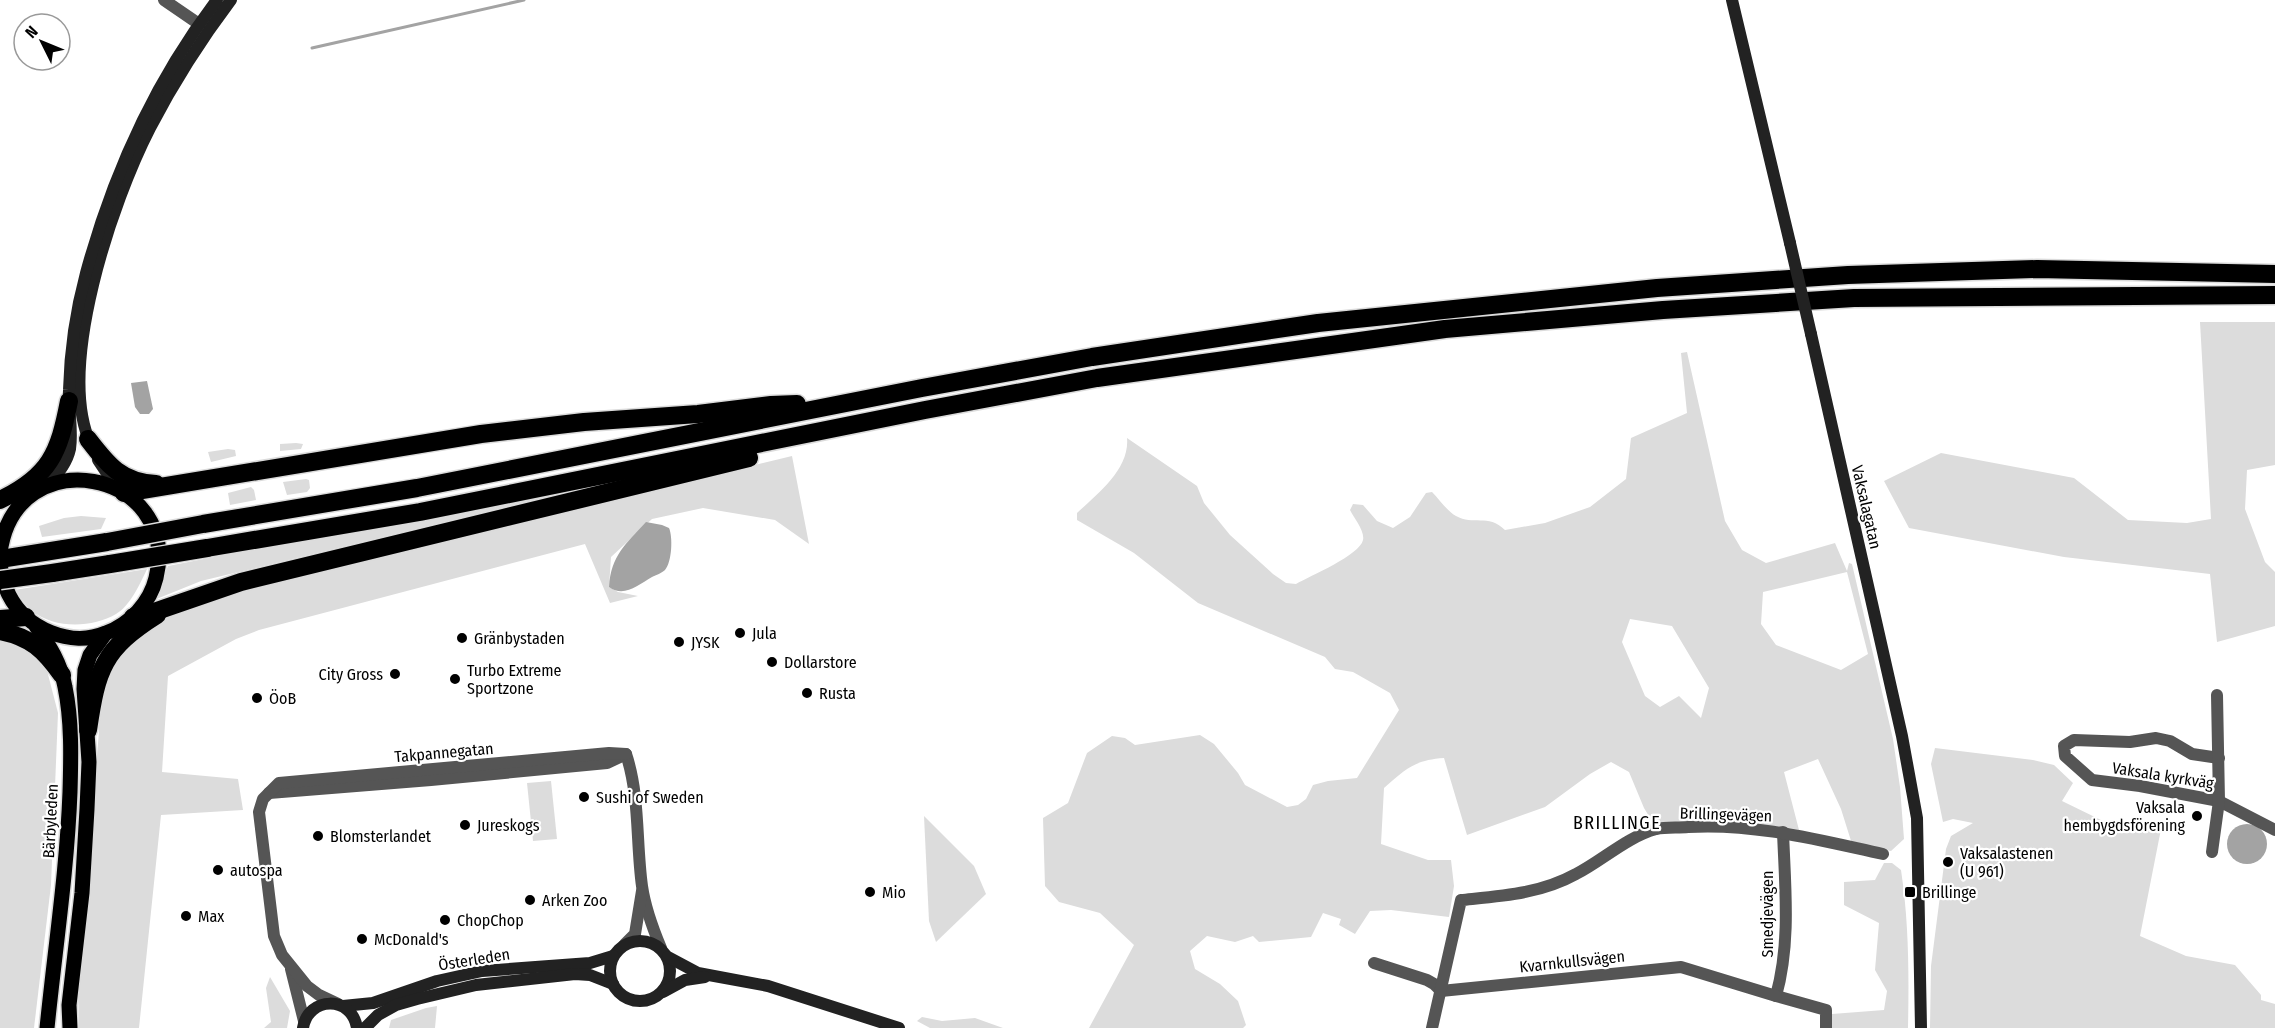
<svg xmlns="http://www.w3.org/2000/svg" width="2275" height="1028" viewBox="0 0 2275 1028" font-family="'Fira Sans Condensed',sans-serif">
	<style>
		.green { fill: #dcdcdc; fill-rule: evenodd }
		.water { fill: #a3a3a3 }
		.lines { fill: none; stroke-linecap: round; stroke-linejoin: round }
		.stream { stroke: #a3a3a3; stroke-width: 3 }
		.primary-casing { stroke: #dbdbdb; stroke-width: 18 }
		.highway-casing { stroke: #dbdbdb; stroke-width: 21 }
		.street { stroke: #555; stroke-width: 12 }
		.secondary { stroke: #222; stroke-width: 12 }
		.primary { stroke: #000; stroke-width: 15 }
		.highway { stroke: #000; stroke-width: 18 }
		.highway-bridge-casing { stroke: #dbdbdb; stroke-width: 21; stroke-linecap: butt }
		.secondary-bridge { stroke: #222; stroke-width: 12 }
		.highway-bridge { stroke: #000; stroke-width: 18 }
		.poi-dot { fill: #000; stroke: #fff; stroke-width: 2 }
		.labels { text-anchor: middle; stroke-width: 4.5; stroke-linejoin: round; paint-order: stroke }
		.street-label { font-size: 16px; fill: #000; stroke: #fff }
		.poi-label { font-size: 16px; fill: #000; stroke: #fff; text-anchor: start }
		.neighbourhood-label { font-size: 18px; letter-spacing: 1.5px; fill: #000; stroke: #fff }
	</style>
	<rect width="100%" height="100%" fill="#fff"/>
	<g class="green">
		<path d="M2200,322H2275V465L2247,470L2245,509L2265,562L2275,572V626L2217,642L2210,574L2064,557L1909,528L1884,481L1941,453L2074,478L2128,520L2187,523L2211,519Z"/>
		<path d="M1687,352L1725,521L1742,550L1766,563L1835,543L1847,571L1849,563L1852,564L1893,739L1900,787L1904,839L1891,851L1852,844L1841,809L1818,759L1784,772L1799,830L1789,828L1699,822L1655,826L1644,808L1629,772L1611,762L1590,774L1545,807L1467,835L1444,758C1414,760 1406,769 1384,788L1381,844L1428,860H1451L1454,886L1449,917L1391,910L1370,911L1355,934L1339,925L1341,919L1323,913L1311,937L1259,942L1253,936L1235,942L1207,936L1190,951L1195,969L1220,984L1238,1001L1246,1025L1243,1028H1089L1134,945L1100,913L1059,902L1045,886L1043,818L1068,803L1087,753L1112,736L1125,738L1135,745L1200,735L1214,744L1238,773L1245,785L1287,807L1298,805L1306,799L1313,785L1328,781L1357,778L1399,710L1390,693L1353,672L1335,669L1325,657L1198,603L1134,553L1077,520V513C1097,494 1130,469 1127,438L1197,486L1204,503L1230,535L1273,574L1286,583L1296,584C1310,576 1360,555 1363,540C1365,531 1354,518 1350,510L1353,504L1363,505L1377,521L1393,528L1410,517L1426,493L1432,492C1439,499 1447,511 1456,516C1473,526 1488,513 1505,530L1545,523L1590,507L1626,479L1631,438L1687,413L1681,353ZM1847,572L1868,654L1841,670L1776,645L1761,624L1763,592ZM1630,619L1672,626L1709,688L1701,718L1679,696L1660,707L1645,696L1622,642Z"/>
		<path d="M296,443L303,444L301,449L280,451V444Z"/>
		<path d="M228,449L235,450L236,456L211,462L208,452Z"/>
		<path d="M792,456L809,544L775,520L703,508L652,519L611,557L609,587L618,592L638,596L610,603L585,544L259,630L236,639L168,676L162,772L238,779L243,810L161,815L139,1028H79L78,991L99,731L92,690L123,634L228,594Z"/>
		<path d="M680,465L201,581L154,600L168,566Z"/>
		<path d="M306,479L309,480L310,488L307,492L287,495L283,482Z"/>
		<path d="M251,487L254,490L256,500L230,505L228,493Z"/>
		<path d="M81,516L106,518L101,529L42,537L39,526L64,518Z"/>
		<path d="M147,569C140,584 130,606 116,614C92,628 55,629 32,611C26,606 20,596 14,590Z"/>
		<path d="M0,629L43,655L58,713L51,885L34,1028H0Z"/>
		<path d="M1935,748L2033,760L2054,765L2073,783L2062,801L2103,821L2161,829L2140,936L2186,956L2235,965L2261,995V1000L2275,1004V1028H1930L1931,966L1946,849L1951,836L1973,823L1953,819L1943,822L1931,764Z"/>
		<path d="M551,781L557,839L533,841L527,783Z"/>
		<path d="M924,816L974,866L986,894L936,942L929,921Z"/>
		<path d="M1884,863H1892L1901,870C1909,923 1909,975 1908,1028H1832V1014L1884,1010L1887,991L1875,970L1879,923L1844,905V882L1875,880Z"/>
		<path d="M270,977L290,1011L287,1028H264L271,1022L266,988Z"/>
		<path d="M437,1006L435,1028H389L391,1020L426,1008Z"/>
		<path d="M922,1017L942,1021L975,1018L1003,1028H930L917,1021Z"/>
	</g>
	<g class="water">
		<path d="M147,381L153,409L149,414H140L135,407L131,383Z"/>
		<path d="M646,522L662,525L669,528C673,537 672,562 665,570C662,573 656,575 652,577C638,585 624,598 609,587C611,555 626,544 646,522Z"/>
		<circle cx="2247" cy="844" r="20"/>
	</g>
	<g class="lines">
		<path class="stream" d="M312,48L524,0"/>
		<g class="primary-casing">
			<g id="primary">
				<path d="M0,553C15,437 182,470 156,578C150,603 130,624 106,633C71,648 26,629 9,595C4,585 2,575 0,565"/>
				<path d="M36,626C49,645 61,664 65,687C72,721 71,757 70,792C67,871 55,949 47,1028"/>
				<path d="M70,1028L69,1005L82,893L87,809L89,762L84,689L85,670L90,655L105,634"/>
			</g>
		</g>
		<g class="highway-casing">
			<g id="highway">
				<path d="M88,439C108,465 121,482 156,484"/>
				<path d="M124,493L481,434L584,422L698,414L771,405L797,404"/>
				<path d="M0,500C50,476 59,453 69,401"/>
				<path d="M203,524L417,488L922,388L1092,357L1318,323L1657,288L1848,275L2037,269L2275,274"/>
				<path d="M207,548L420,512L925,410L1097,378L1445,329L1663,310L1854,298L2275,295"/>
				<path d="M0,559L107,542"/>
				<path d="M52,573L110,564"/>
				<path d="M133,617L151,613L241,582L749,458"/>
				<path d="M0,619L26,617"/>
				<path d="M0,631C31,637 44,650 62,675"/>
				<path d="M88,730C97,669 103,649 157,615"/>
			</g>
		</g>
		<g class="street">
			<path d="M164,0L199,24"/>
			<path d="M626,754C640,796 636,843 642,886C645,907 653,929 661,948"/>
			<path d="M2219,758L2192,754L2170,741L2156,738L2130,742L2074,740L2064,746L2065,756L2092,780L2140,786L2219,801L2275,830"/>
			<path d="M269,793L431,780L607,763L622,756"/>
			<path d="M1783,832C1785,887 1791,942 1776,996L1826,1010V1028"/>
			<path d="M2212,852L2219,801L2217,695"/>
			<path d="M625,944L635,934L642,891"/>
			<path d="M1374,963L1427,980L1434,984L1441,991L1681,967L1776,996"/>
			<path d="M291,969L304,1021"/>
			<path d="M338,1004L319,995L307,986L282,955L274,936L259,812L263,799L279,783L609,753L626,754"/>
			<path d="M1432,1028L1461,900C1501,896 1540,894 1576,874C1603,860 1627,837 1656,829C1666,827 1678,828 1688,827C1755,823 1818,840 1883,854"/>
		</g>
		<g class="secondary">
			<path d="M1732,0L1790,243"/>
			<path d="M1811,334L1902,736L1917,818L1921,1028"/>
			<path d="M91,445C55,367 113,200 150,128C174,82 200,41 231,0"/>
			<path d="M98,460L116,487"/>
			<path d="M49,484C58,473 67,463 70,449C73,430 68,409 69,390C70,351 76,310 86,273C113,174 155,81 217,0"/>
			<circle cx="640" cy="971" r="30"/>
			<path d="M668,957L698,973L768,986L899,1028"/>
			<path d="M663,992L685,980L705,977"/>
			<path d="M343,1006L373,1003L437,981L482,971L590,963L613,956"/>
			<path d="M303,1028C308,996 352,995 357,1028"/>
			<path d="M365,1028L378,1015L396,1005L417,999L476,985L575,974L590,975L613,984"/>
		</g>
		<use href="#primary" class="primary"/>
		<use href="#highway" class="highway"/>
		<g class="highway-bridge-casing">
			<g id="highway-bridge">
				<path d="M107,542L203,524"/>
				<path d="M110,564L207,548"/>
				<path d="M0,580L52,573"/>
			</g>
		</g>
		<path class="secondary-bridge" d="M1790,243L1811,334"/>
		<use href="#highway-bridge" class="highway-bridge"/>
	</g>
	<g class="poi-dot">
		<circle cx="740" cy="633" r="6"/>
		<circle cx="462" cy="638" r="6"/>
		<circle cx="679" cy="642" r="6"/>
		<circle cx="772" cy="662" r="6"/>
		<circle cx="395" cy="674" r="6"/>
		<circle cx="455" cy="679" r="6"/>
		<circle cx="807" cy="693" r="6"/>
		<circle cx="257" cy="698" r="6"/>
		<circle cx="584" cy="797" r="6"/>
		<circle cx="2197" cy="816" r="6"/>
		<circle cx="465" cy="825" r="6"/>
		<circle cx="318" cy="836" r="6"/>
		<circle cx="1948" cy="862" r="6"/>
		<circle cx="218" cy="870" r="6"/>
		<circle cx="870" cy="892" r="6"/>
		<rect x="1904" y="886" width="12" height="12" rx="3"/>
		<circle cx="530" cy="900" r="6"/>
		<circle cx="186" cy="916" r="6"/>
		<circle cx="445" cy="920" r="6"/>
		<circle cx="362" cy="939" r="6"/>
	</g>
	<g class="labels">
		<g class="street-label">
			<text transform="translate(1867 507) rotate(77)" y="6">Vaksalagatan</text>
			<text transform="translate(444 752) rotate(-5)" y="6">Takpannegatan</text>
			<text transform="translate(2163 775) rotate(9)" y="6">Vaksala kyrkväg</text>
			<text transform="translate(1726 814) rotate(2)" y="6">Brillingevägen</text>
			<text transform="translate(50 821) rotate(-87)" y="6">Bärbyleden</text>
			<text transform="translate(1767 914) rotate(-90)" y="6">Smedjevägen</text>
			<text transform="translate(474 959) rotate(-9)" y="6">Österleden</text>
			<text transform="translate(1572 961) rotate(-6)" y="6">Kvarnkullsvägen</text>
		</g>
		<g class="poi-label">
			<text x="752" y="639">Jula</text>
			<text x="474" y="644">Gränbystaden</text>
			<text x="691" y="648">JYSK</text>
			<text x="784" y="668">Dollarstore</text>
			<text x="467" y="676">Turbo Extreme<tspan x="467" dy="18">Sportzone</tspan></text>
			<text x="383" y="680" text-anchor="end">City Gross</text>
			<text x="819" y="699">Rusta</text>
			<text x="269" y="704">ÖoB</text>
			<text x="596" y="803">Sushi of Sweden</text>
			<text x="2185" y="813" text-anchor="end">Vaksala<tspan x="2185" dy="18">hembygdsförening</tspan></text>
			<text x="477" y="831">Jureskogs</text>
			<text x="330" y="842">Blomsterlandet</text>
			<text x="1960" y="859">Vaksalastenen<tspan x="1960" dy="18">(U 961)</tspan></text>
			<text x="230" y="876">autospa</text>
			<text x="882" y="898">Mio</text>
			<text x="1922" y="898">Brillinge</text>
			<text x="542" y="906">Arken Zoo</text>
			<text x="198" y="922">Max</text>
			<text x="457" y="926">ChopChop</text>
			<text x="374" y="945">McDonald's</text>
		</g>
		<g class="neighbourhood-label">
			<text x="1617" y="829">BRILLINGE</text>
		</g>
	</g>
	<g transform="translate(42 42) rotate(313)"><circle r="28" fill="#ffffff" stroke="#999999" stroke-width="1.5"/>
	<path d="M0-4.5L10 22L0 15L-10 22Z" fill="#000000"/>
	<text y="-9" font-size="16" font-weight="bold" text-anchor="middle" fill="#000000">N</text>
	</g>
</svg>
